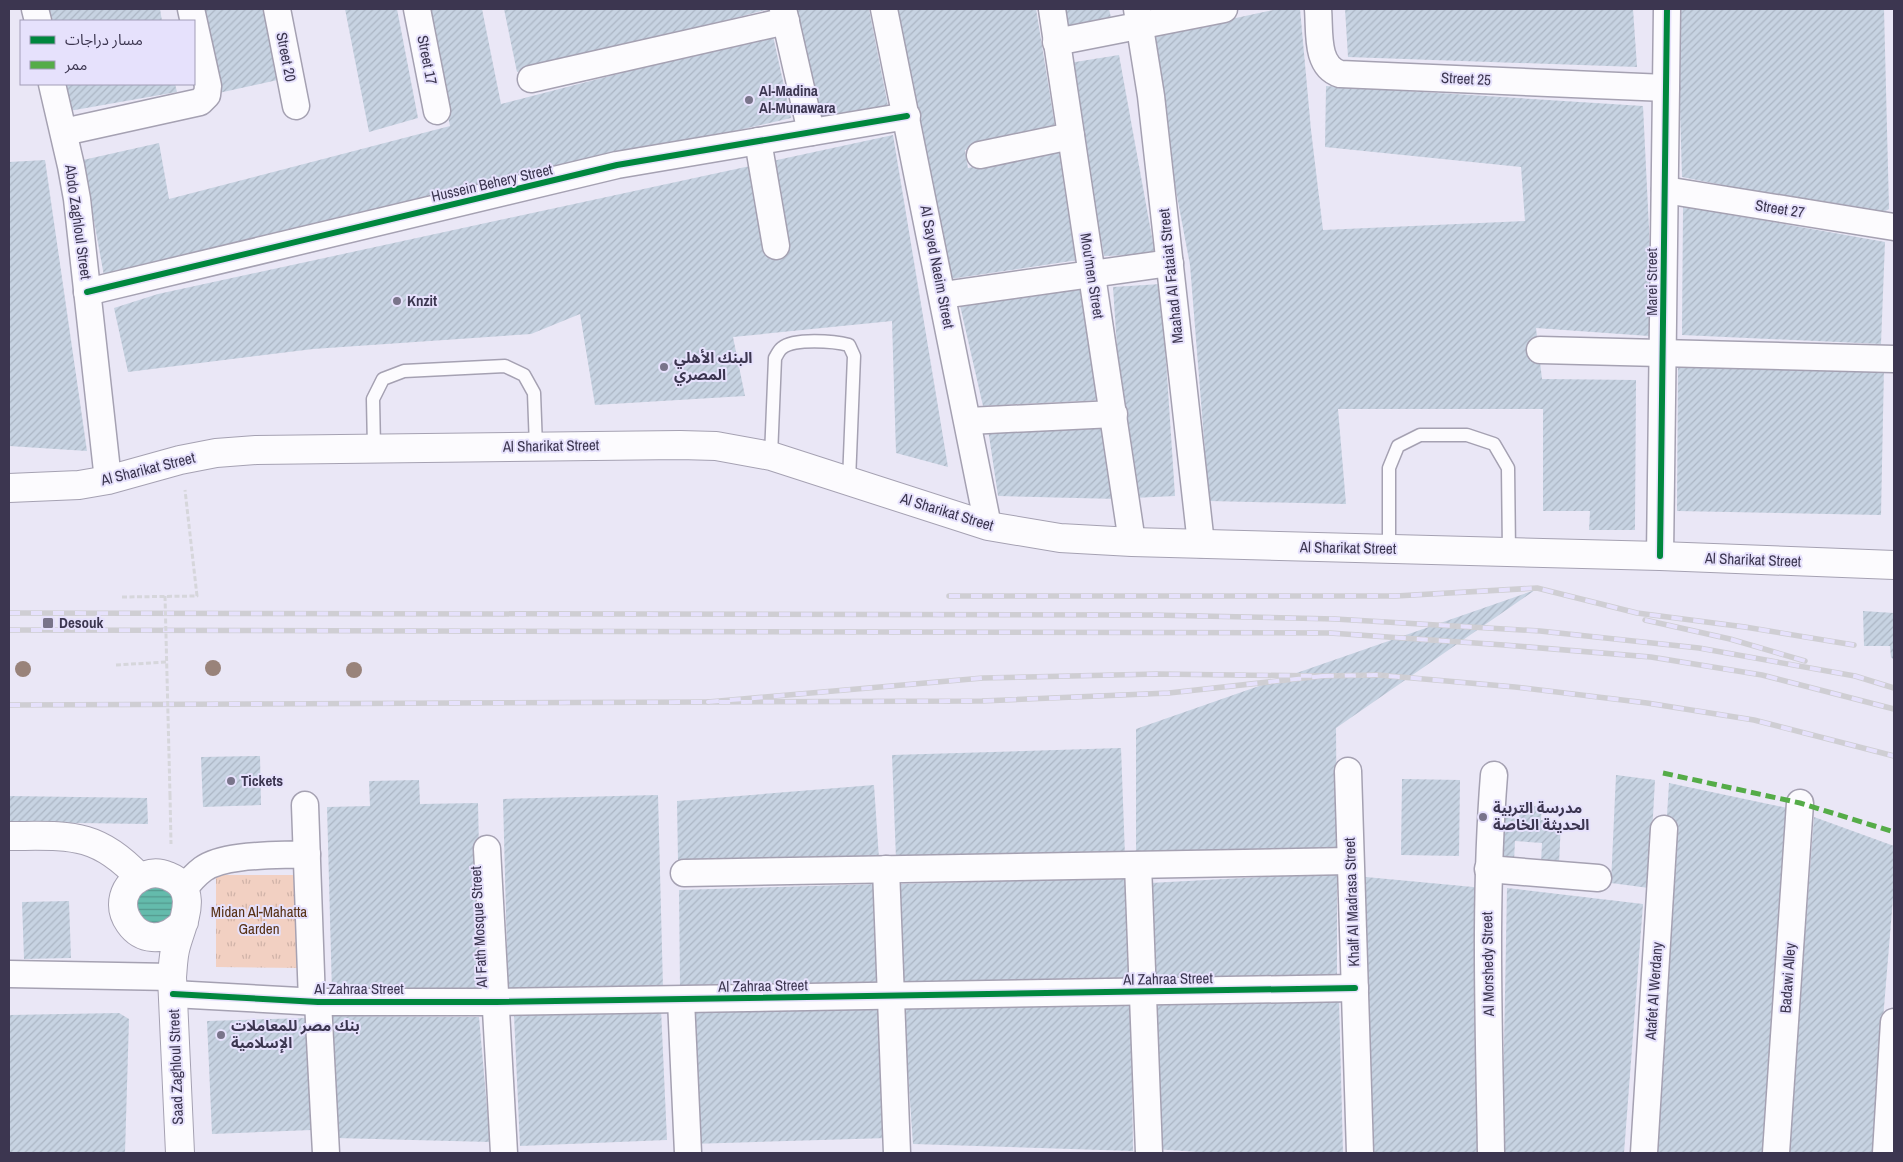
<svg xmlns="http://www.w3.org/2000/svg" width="1903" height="1162" viewBox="0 0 1903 1162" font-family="'Archivo Narrow','Noto Sans Arabic',sans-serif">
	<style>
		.grass { fill: url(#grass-tufts) }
		.water { fill: url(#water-rules) }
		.building { fill: url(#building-hatch) }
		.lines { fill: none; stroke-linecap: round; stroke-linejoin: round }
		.lane-casing { stroke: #a5a1b2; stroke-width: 15 }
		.street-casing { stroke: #a5a1b2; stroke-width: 29 }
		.secondary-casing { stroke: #a5a1b2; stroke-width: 30 }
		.path { stroke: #d6d6db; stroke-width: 3; stroke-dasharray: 5 2.5; stroke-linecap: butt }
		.lane { stroke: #fcfbfe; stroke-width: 12 }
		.street { stroke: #fcfbfe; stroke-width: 26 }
		.secondary { stroke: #fcfbfe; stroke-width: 28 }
		.rail-casing { stroke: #cfced3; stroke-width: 5.5 }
		.rail { stroke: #e6e1fc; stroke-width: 4; stroke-dasharray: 11; stroke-linecap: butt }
		.path-bridge { stroke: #d6d6db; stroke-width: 3; stroke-dasharray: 5 2.5; stroke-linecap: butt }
		.quiet { stroke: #55ac48; stroke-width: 5; stroke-dasharray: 10 5; stroke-linecap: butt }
		.cycleway-casing { stroke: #e6e1fc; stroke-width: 9 }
		.cycleway { stroke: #00873e; stroke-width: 6 }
		.tree { fill: #99837a }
		.poi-dot { fill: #79748a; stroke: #e6e1fc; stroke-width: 2 }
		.labels { text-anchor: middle; stroke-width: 4; stroke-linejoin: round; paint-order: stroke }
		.street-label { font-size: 15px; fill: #3c3650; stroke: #e6e1fc }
		.poi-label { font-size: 15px; font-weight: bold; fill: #3c3650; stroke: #e6e1fc; text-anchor: start }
		.park-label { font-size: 15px; fill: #573115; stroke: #e6e1fc }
	</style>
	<defs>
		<pattern id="grass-tufts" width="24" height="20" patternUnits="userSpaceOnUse" patternTransform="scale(1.25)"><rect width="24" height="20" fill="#f2d0c2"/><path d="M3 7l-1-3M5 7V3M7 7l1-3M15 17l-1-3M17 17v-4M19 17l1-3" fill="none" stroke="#d0b3a8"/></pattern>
		<pattern id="water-rules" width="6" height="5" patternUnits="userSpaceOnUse" patternTransform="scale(1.25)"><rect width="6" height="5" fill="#64bbac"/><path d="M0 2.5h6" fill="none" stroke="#54998e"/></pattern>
		<pattern id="building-hatch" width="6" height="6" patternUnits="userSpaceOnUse" patternTransform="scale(1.25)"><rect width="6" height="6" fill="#c7d3e2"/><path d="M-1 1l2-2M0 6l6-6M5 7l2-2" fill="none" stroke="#acb6c4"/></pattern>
	</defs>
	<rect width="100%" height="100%" fill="#eae7f6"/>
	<path class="grass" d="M216,875H303V968L216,967Z"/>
	<path class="water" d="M143,881L176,887L169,930L135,924L133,889Z"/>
	<g class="building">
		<path d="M45,9H160L162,21H48Z"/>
		<path d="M196,9H266L282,79L214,94Z"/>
		<path d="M345,9H397L418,118L369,132Z"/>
		<path d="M426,9H482L501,104L749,40L773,36L791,118L104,276L83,160L159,143L169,199L450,126Z"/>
		<path d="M504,9H769L647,42L517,72Z"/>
		<path d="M791,9H869L889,111L816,126Z"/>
		<path d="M898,9H1036L1056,132L965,150L968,168L1059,151L1078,260L950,279Z"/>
		<path d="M1060,9H1109L1112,22L1064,32Z"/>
		<path d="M1278,9H1300L1311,130L1323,230L1525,221L1521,167L1325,147L1326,86L1643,106L1650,249L1649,336L1536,328L1542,379L1636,380L1635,530H1589L1590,511H1543V409H1338L1346,504L1209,501L1190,265L1147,37Z"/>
		<path d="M1345,9H1633L1637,67L1348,57Z"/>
		<path d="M1677,9H1884L1889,209L1877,216L1682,177Z"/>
		<path d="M1119,55L1155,254L1104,256L1069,63Z"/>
		<path d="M62,84H175L177,92L69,111Z"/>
		<path d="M893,135L948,467L896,453L892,321L733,337L745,396L595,405L580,314L531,334L313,349L128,372L114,308L158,294Z"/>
		<path d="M45,160L87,451L9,446V162Z"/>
		<path d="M1683,206L1885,242L1881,344L1682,335Z"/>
		<path d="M1083,280L1102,400L983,406L959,301Z"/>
		<path d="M1161,284L1175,496L1133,498L1122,424L1113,287Z"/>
		<path d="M1678,364L1884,367L1881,515L1677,511Z"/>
		<path d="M1108,425L1117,499L998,496L988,429Z"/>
		<path d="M1535,590L1336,728L1337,853L1136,856V729Z"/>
		<path d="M1863,611L1894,613V660L1891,657L1890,646H1864Z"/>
		<path d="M1121,748L1125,856L896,859L892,755Z"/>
		<path d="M260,756L261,805L203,807L201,757Z"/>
		<path d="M1616,775L1655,780L1649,888L1611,883Z"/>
		<path d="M1402,779L1460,780L1459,856L1401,855Z"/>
		<path d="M419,780L420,804L478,803L482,990L332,993L327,807L370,806L369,781Z"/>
		<path d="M1669,783L1797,810L1770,1153H1646Z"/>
		<path d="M874,785L879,859L678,861L677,801Z"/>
		<path d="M658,795L663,988L508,992L503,799Z"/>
		<path d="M9,796L147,798L148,824L9,822Z"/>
		<path d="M1520,805L1542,807L1541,820L1561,822L1559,864L1541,863L1542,843L1515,841L1514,861L1496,860L1498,817L1519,819Z"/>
		<path d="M1814,817L1894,846V886L1872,1153H1788Z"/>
		<path d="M1337,873V976H1148L1150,883Z"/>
		<path d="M1355,876L1484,888L1478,1153H1367Z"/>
		<path d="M1126,878L1130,979L901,986L897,884Z"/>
		<path d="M881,884L884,986L680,989L679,890Z"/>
		<path d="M1507,888L1643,904L1624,1153H1502Z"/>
		<path d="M69,901L71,958L24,959L22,902Z"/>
		<path d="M1339,999L1343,1153H1213L1155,1149L1149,1000Z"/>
		<path d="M1131,1001L1133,1151L913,1144L903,1002Z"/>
		<path d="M884,1002L888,1138L691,1144L687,1008Z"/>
		<path d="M661,1009L667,1140L520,1146L514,1015Z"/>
		<path d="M119,1013L129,1019L125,1153H9V1015Z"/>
		<path d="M328,1016L479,1017L490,1142L336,1138Z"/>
		<path d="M307,1018L312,1130L212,1134L207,1021Z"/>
	</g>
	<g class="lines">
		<g class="lane-casing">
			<g id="lane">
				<path d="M374,448L373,399L383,379L404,371L505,366L524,375L534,393L536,447"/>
				<path d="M771,456L775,358C777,355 779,350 782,348C794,338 834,341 849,345L854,356L849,481"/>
				<path d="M1389,549V468L1398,446L1420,435H1467L1494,444L1508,468L1509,552"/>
			</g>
		</g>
		<g class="street-casing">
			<g id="street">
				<path d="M35,9L38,21"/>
				<path d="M277,9L296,106"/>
				<path d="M417,9L437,111"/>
				<path d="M783,9L811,132"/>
				<path d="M884,9L988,526"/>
				<path d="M1052,9L1132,542"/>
				<path d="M1137,9L1151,96L1201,544"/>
				<path d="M1318,9C1320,31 1315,66 1340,74L1666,88"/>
				<path d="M1056,42L1224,9"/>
				<path d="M531,79L786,21"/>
				<path d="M52,84L71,166L77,199L108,480"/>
				<path d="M64,132L200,102L207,95L208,86L191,9"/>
				<path d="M758,141L776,246"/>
				<path d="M980,155L1071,136"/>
				<path d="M1665,190L1894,227"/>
				<path d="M87,292L617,165L907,116"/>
				<path d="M943,295L1170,263"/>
				<path d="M1540,350L1894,359"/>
				<path d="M968,421L1114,414"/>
				<path d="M1660,556L1667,9"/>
				<path d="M1348,771L1360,1153"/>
				<path d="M305,805L312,1002"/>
				<path d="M487,849L504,1153"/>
				<path d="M1138,865L1149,1153"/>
				<path d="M886,869L897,1153"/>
				<path d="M1488,869L1598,878"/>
				<path d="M684,873L1350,861"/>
				<path d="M184,889C189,882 195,875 203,869C225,853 279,856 307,854"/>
				<path d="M9,974L172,977"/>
				<path d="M173,994L318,1002H496L1355,988"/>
				<path d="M681,1000L688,1153"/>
				<path d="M318,1002L326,1153"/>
				<path d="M1491,1153C1489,1027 1484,901 1494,775"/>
				<path d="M1644,1153L1664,829"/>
				<path d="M1776,1153L1800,803"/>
				<path d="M1886,1153L1894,1022"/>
			</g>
		</g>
		<g class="secondary-casing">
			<g id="secondary">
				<path d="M9,488L79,485L108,480L180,460L216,453L256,450L680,445L716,446L771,456L988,526L1060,538L1132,542L1660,556L1894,565"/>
				<path d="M9,836C68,836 96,831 139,877"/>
				<path d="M180,1153L172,977C173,967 173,956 176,946C182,923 201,889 168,876C161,873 154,872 146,875C94,894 141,969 184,922"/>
			</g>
		</g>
		<g class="path">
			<path d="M122,597L197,596L185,490"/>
			<path d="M116,665L167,662"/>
			<path d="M170,795L171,844"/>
		</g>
		<use href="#lane" class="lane"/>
		<use href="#street" class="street"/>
		<use href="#secondary" class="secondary"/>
		<g class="rail-casing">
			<g id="rail">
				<path d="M949,596H1396L1537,588L1637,613L1745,627L1854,645"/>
				<path d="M9,613L1152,615L1335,619L1540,631L1699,648L1855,676L1894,688"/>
				<path d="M1645,620L1730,639L1805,661"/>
				<path d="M9,630L1330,633L1504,645L1651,657L1762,675L1894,709"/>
				<path d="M1323,676L1169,693L982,701L708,702L983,678L1158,674L1323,676L1378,675L1515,687L1647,703L1754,720L1894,756"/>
				<path d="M9,705L708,702"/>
			</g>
		</g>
		<use href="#rail" class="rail"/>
		<path class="path-bridge" d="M165,596L170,795"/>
		<path class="quiet" d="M1663,773L1800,803L1894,832"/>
		<g class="cycleway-casing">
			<g id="cycleway">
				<path d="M87,292L617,165L907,116"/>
				<path d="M1660,556L1667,9"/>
				<path d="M173,994L318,1002H496L1355,988"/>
			</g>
		</g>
		<use href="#cycleway" class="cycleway"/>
	</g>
	<g class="tree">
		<circle cx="213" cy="668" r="8"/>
		<circle cx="23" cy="669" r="8"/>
		<circle cx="354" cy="670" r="8"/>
	</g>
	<g class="poi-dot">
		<circle cx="749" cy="100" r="5"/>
		<circle cx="397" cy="301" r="5"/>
		<circle cx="664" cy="367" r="5"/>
		<rect x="42" y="617" width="12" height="12" rx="2.5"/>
		<circle cx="231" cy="781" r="5"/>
		<circle cx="1483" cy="817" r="5"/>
		<circle cx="221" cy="1035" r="5"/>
	</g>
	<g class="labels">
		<g class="street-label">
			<text transform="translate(286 57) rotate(79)" y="5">Street 20</text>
			<text transform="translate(427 60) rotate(79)" y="5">Street 17</text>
			<text transform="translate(1466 79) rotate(3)" y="5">Street 25</text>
			<text transform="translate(492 183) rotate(-13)" y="5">Hussein Behery Street</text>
			<text transform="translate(1780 209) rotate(9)" y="5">Street 27</text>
			<text transform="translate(78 222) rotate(82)" y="5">Abdo Zaghloul Street</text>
			<text transform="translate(937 267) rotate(79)" y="5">Al Sayed Naeim Street</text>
			<text transform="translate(1092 276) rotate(81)" y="5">Mou'men Street</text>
			<text transform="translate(1171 276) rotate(-96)" y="5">Maahad Al Fataiat Street</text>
			<text transform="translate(1652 282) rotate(-90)" y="5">Marei Street</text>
			<text transform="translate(551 446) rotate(-1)" y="5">Al Sharikat Street</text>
			<text transform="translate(148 469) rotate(-14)" y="5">Al Sharikat Street</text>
			<text transform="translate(947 512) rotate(17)" y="5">Al Sharikat Street</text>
			<text transform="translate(1348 548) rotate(1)" y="5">Al Sharikat Street</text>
			<text transform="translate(1753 560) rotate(2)" y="5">Al Sharikat Street</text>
			<text transform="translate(1352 902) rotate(-92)" y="5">Khalf Al Madrasa Street</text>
			<text transform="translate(479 927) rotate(-93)" y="5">Al Fath Mosque Street</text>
			<text transform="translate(1488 964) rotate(-91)" y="5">Al Morshedy Street</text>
			<text transform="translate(1788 978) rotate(-86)" y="5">Badawi Alley</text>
			<text transform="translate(1168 979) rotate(-1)" y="5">Al Zahraa Street</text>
			<text transform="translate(763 986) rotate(-1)" y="5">Al Zahraa Street</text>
			<text x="359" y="994">Al Zahraa Street</text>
			<text transform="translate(1654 991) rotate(-86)" y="5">Atafet Al Werdany</text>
			<text transform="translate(176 1067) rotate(-92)" y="5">Saad Zaghloul Street</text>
		</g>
		<g class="poi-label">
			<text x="759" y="96">Al-Madina<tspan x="759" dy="17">Al-Munawara</tspan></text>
			<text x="407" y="306">Knzit</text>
			<text x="674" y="363">البنك الأهلي<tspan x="674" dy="17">المصري</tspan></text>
			<text x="59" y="628">Desouk</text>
			<text x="241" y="786">Tickets</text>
			<text x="1493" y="813">مدرسة التربية<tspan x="1493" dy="17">الحديثة الخاصة</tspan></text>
			<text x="231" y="1031">بنك مصر للمعاملات<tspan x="231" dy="17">الإسلامية</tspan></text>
		</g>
		<g class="park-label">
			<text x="259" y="917">Midan Al-Mahatta<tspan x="259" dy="17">Garden</tspan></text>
		</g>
	</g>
	<rect width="1903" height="1162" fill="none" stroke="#3c3650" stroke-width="20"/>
	<rect x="20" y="20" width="175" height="65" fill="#e6e1fc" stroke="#a29db7"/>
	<rect x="30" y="36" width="25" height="8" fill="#00873e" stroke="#a29db7"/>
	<text x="65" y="45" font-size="15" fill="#3c3650">مسار دراجات</text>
	<rect x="30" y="61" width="25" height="8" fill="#55ac48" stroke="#a29db7"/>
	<text x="65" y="70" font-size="15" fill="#3c3650">ممر</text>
</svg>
